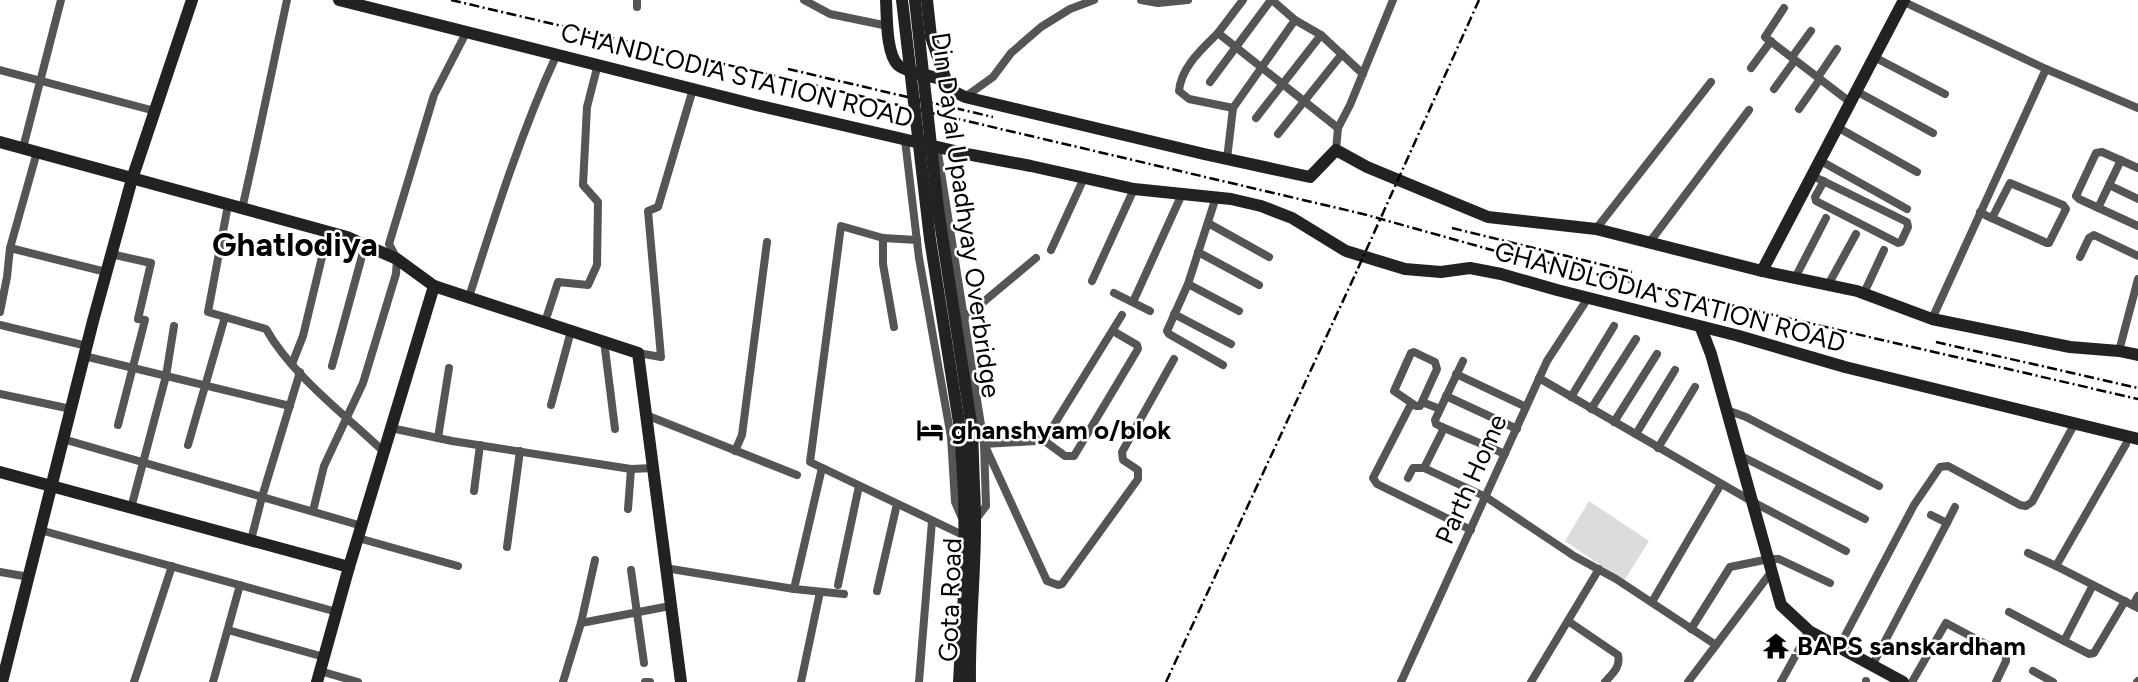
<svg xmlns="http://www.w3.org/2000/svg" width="2138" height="682" viewBox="0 0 2138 682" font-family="Figtree,sans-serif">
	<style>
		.green { fill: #dcdcdc }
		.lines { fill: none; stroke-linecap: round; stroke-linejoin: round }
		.street { stroke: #555; stroke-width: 8 }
		.secondary { stroke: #222; stroke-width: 12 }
		.rail { stroke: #000; stroke-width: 2.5; stroke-dasharray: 10 3.5 2 3.5; stroke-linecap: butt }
		.secondary-bridge { stroke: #222; stroke-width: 12 }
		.labels { text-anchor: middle; stroke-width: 5; stroke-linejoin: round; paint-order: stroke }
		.street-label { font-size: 26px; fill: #000; stroke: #fff }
		.poi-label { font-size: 26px; font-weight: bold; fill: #000; stroke: #fff; text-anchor: start }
		.district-label { font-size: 33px; font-weight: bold; fill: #000; stroke: #fff }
	</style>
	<rect width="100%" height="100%" fill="#fff"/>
	<path class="green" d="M1589,501L1649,541L1624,581L1565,541Z"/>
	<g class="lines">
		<g class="street">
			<path d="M637,0V7"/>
			<path d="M804,0L830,14L888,26"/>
			<path d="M1141,0L1158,3L1188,0"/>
			<path d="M1243,0L1218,33L1338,128"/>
			<path d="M1902,1L2046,69L2138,108"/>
			<path d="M1784,8L1765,37L1850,102"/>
			<path d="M1295,20L1321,35L1363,74"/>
			<path d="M1218,33C1202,49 1181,67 1179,91L1189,99L1233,108"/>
			<path d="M1792,57L1811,31"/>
			<path d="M1874,57L1945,94"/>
			<path d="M1751,68L1771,41"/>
			<path d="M0,70L155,111"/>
			<path d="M1818,77L1837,49"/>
			<path d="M1210,82L1271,0"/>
			<path d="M1774,89L1795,60"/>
			<path d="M1856,91L1933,133"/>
			<path d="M965,97L993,77L1011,53L1041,27L1070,9L1094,0"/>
			<path d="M1799,109L1820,79"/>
			<path d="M1256,118L1321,35"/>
			<path d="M1837,127L1917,172"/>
			<path d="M1278,134L1342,54"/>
			<path d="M905,140L919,258L951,437L955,502L962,518"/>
			<path d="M937,147L984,444L986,506L976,519"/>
			<path d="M23,148L61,0"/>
			<path d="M1336,150L1338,128L1350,105L1393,0"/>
			<path d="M37,152L10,248L106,272"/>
			<path d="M1227,159L1233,108L1295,20L1272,0"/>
			<path d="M1819,160L1907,209"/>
			<path d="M2138,168L2102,152L2096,153L2076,196L2079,199L2138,226"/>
			<path d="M1811,175L1819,179L1907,222L1908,227L1901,242L1898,243L1816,201L1815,197L1824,181"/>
			<path d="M2109,185L2138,199"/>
			<path d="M1216,197L1188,284L1167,331L1169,334L1223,365"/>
			<path d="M228,205L208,312L266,329C292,375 345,415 384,452"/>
			<path d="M2098,208L2121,160"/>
			<path d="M242,209C258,139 272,70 287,0"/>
			<path d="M1980,212L1987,216L2047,243H2049L2066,209L2063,205L2010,183L1992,218"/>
			<path d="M1208,223L1269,257"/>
			<path d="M1596,229L1711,82"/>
			<path d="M883,238V264L894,327"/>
			<path d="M917,240L883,238L841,226L810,462L965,536"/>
			<path d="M1649,243L1749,110"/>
			<path d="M1051,250L1084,178"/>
			<path d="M1198,252L1259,285"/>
			<path d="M111,254L151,263L138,319L145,320L118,425"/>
			<path d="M2080,257L2089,238L2094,235L2138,256"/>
			<path d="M1795,278L1826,218"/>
			<path d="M1092,281L1134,189"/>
			<path d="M1188,284L1239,311"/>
			<path d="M1828,285L1856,234"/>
			<path d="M1114,293L1150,311"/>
			<path d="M1864,293L1884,250"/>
			<path d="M469,297C495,215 521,132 557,54"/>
			<path d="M1133,302L1182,194"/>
			<path d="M0,312L7,277L10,248"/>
			<path d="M1174,314L1231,344"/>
			<path d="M963,319L1036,258"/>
			<path d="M1932,319L2046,69"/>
			<path d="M545,322L558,282L588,285L597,265L598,202L583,185L587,107L598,64"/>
			<path d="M0,325L87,346"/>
			<path d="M604,341L615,429"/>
			<path d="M2119,351L2138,279"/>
			<path d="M638,353L661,357L648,211L658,207L693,89"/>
			<path d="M84,356L290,406"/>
			<path d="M292,364L303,336L328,232"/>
			<path d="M332,366L365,245"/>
			<path d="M1456,374L1526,407"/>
			<path d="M1539,378L1753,502L1846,551"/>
			<path d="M0,394L71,409"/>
			<path d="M1446,396L1517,429"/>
			<path d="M1571,397L1614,326"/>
			<path d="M1422,402L1437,369L1435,362L1414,352L1411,353L1394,391L1416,406H1420L1422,402L1440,409"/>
			<path d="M551,405L571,331"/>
			<path d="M1410,406L1373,478L1377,484L1471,530"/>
			<path d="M1591,409L1636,339"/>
			<path d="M1727,410L1746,417L1879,486"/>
			<path d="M646,415L797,475"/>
			<path d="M1614,422L1657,354"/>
			<path d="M1442,427L1505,454"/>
			<path d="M391,428L452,441L631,469L653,468"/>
			<path d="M1636,434L1675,370"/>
			<path d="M438,438L449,368"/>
			<path d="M63,439L362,526"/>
			<path d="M1042,439L1065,456H1074L1138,349L1137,345L1113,331"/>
			<path d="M984,444L1047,581L1058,585L1062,584L1138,479V470L1123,460L1122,452L1174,359"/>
			<path d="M984,444L1036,441L1047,436L1122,315"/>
			<path d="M2126,444L2056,566L2138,608"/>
			<path d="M188,445L225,317"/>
			<path d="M1658,448L1695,387"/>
			<path d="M735,451L742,435L767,242"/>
			<path d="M1739,455L1865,519"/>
			<path d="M1424,468L1486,497L1574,556L1616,579L1716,645L1772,571"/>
			<path d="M1408,478L1413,468H1424L1443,430L1442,427L1436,424L1435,420L1463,361"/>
			<path d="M474,491L480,445"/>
			<path d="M131,508L166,376L174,326"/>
			<path d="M628,509L631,469"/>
			<path d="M313,511L324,466L363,383L396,274L397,259L389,244L434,95L467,31"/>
			<path d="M1947,523L1955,507"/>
			<path d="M40,530L337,612"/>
			<path d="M358,538L458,566"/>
			<path d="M251,540L262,497L300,372"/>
			<path d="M507,547L520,451"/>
			<path d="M2028,553L2056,566"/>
			<path d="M665,568L794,589L844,594"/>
			<path d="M631,570L644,663"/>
			<path d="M0,572L29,577"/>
			<path d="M838,585L859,486"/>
			<path d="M794,589L822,468"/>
			<path d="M877,591L897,504"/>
			<path d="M1652,602L1721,484"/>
			<path d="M2133,605L2138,596"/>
			<path d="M2009,612L2064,641L2093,585"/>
			<path d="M1568,621L1618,655C1621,667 1612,674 1605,682"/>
			<path d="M581,623L670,606"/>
			<path d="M1691,629L1730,567L1769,559H1779L1830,583"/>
			<path d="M228,630L324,657"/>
			<path d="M2064,641L2089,654L2094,653L2125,601"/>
			<path d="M1839,647L1914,505L1940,467L1948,466L2020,505L2026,506L2032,502L2075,423"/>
			<path d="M1873,664L1947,523L1931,515"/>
			<path d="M320,671L358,682"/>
			<path d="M2033,671L2053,682"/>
			<path d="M134,682L172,566"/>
			<path d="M213,682L240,585"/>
			<path d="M563,682L581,623L595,560"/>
			<path d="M645,682H650"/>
			<path d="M801,682L820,592"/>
			<path d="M919,682L932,521"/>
			<path d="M1401,682L1547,361L1588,298"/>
			<path d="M1531,682L1599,569"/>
			<path d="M1688,682L1716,645"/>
			<path d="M1781,682L1809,631"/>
			<path d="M1866,682V681"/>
			<path d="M1912,682L1946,623L2006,655V661L1996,682"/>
			<path d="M2137,682L2138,681"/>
		</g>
		<g class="secondary">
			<path d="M339,0L756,105L972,155L1031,166L1134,189L1231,199L1261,206L1292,218L1346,251L1405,269L1441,272L1470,268L1501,274L1557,290L1739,336L1845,367L2138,439"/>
			<path d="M886,0C887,16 886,54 898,65C906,72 935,77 946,80"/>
			<path d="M927,0L931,37L949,89L965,97L1204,154L1310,177L1336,150L1367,167L1488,217L1596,229L1762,271L1904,0"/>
			<path d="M0,142L347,237L397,259L434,286"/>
			<path d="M1762,271L1857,291L1932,319L2070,347L2119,351L2138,355"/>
			<path d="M1701,328L1711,354L1781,605L1809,631L1903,682"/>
			<path d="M0,472L349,567"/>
			<path d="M2,682L93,321L132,179L192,0"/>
			<path d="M317,682L349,567L434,286L638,353L681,682"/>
			<path d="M959,682L965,575L964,494"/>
			<path d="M970,682C969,617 978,552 974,487"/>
		</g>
		<g class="rail">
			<path d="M451,0L1363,214L1492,250L2138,399"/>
			<path d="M788,69L993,117"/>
			<path d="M1452,228L1632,272"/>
			<path d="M1936,342L2138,388"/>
			<path d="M1166,682L1355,275L1479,0"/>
		</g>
		<g class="secondary-bridge">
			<path d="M902,0L930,239L960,429L964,494"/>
			<path d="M915,0L938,209L972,429L974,487"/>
		</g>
	</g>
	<defs>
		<g id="hotel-bare" transform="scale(2.1)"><path d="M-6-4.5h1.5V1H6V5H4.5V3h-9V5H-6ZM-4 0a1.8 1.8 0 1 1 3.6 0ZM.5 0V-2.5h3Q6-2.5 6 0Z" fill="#000" stroke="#fff" stroke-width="2.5" paint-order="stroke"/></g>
		<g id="temple-bare" transform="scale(2.1)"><path d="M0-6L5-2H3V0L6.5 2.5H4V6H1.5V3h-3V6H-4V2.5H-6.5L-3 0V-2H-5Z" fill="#000" stroke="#fff" stroke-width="2.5" paint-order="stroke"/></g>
	</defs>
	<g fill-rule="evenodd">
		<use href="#hotel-bare" x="930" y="430"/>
		<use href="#temple-bare" x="1776" y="646"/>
	</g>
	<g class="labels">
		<g class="street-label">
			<text transform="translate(737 75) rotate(14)" y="9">CHANDLODIA STATION ROAD</text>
			<text transform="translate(966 215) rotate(82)" y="9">Din Dayal Upadhyay Overbridge</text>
			<text transform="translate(1670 297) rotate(15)" y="9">CHANDLODIA STATION ROAD</text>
			<text transform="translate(1471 479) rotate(-66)" y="9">Parth Home</text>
			<text transform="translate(950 600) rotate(-88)" y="9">Gota Road</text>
		</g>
		<g class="poi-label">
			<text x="951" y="439">ghanshyam o/blok</text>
			<text x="1797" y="655">BAPS sanskardham</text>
		</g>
		<g class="district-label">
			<text x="295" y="256">Ghatlodiya</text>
		</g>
	</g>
</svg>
